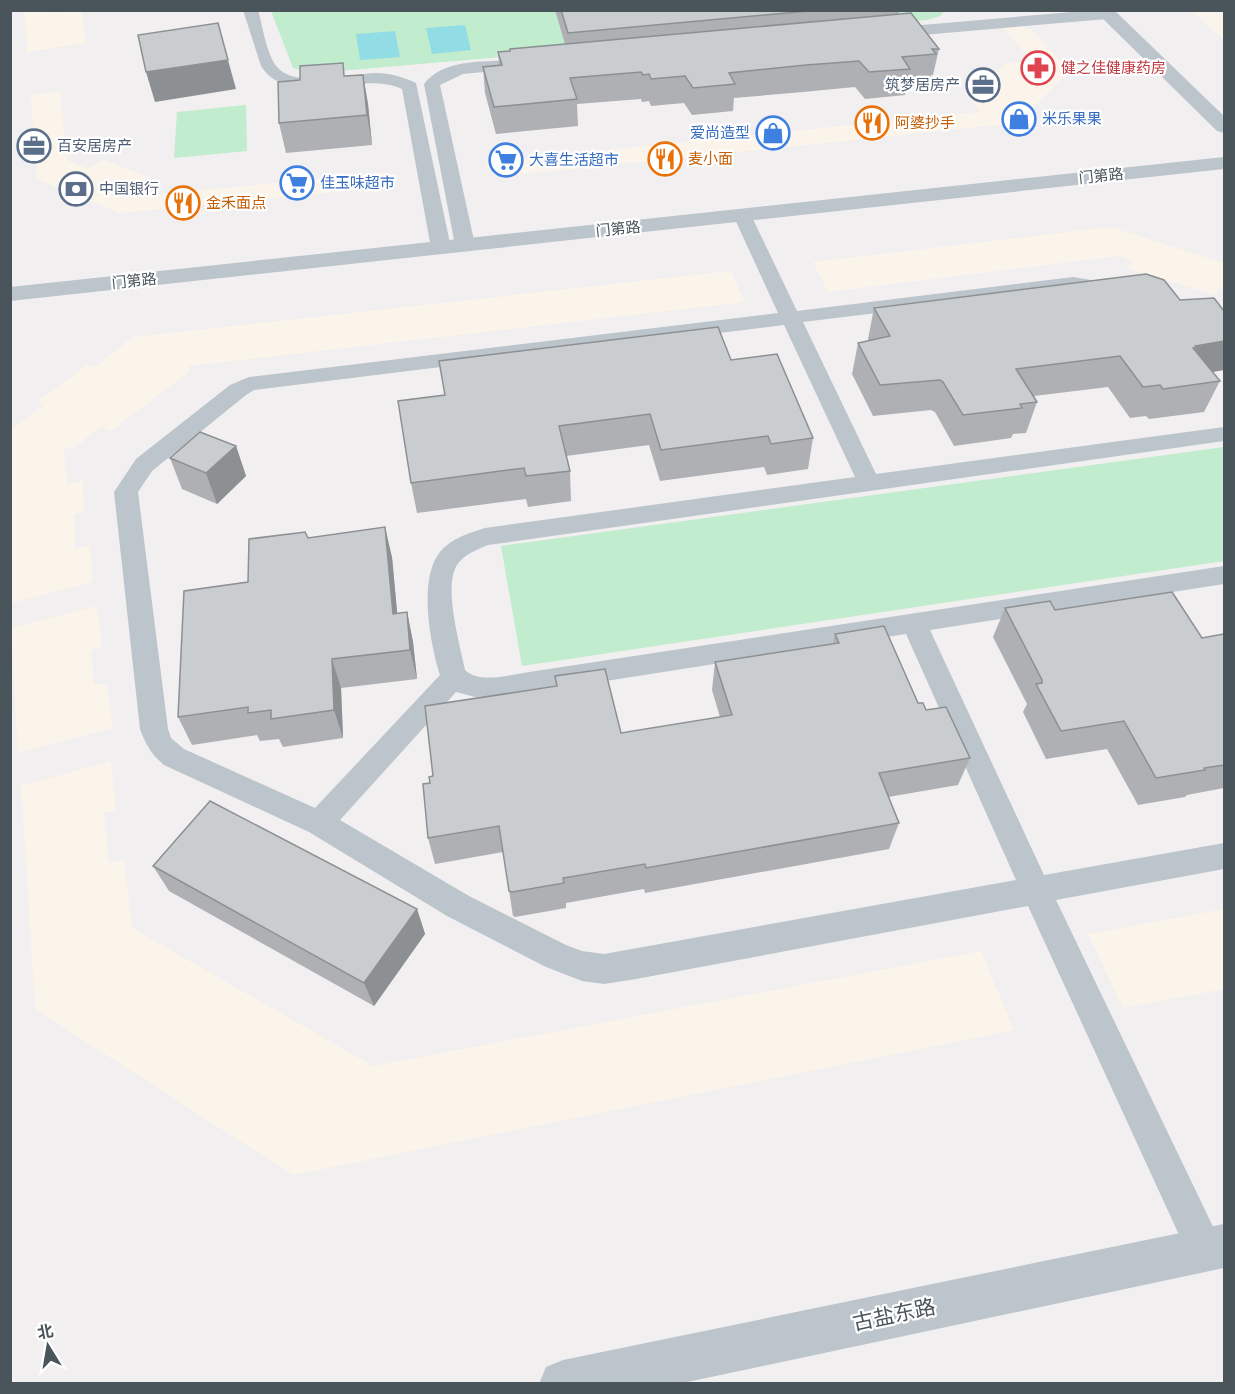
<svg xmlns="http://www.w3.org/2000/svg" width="1235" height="1394" viewBox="0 0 1235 1394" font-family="'Titillium Web','Noto Sans SC',sans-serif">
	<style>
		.commercial { fill: #fbf4ea }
		.green { fill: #c1eccd }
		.water { fill: #92dde5 }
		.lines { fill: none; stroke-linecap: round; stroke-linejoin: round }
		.service { fill: #bcc5cb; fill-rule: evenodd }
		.minor { fill: #bcc5cb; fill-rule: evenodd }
		.wall { fill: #aeb0b3 }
		.shaded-wall { fill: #8d9092 }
		.building { fill: #cacdd0; stroke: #8d9092; stroke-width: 1.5 }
		.labels { text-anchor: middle; stroke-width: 4.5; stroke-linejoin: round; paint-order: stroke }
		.far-health-label { font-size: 15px; fill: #be3a42; stroke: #fff; text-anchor: start }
		.far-service-label { font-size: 15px; fill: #4e5e75; stroke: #fff; text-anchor: start }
		.far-shop-label { font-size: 15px; fill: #366cbe; stroke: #fff; text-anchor: start }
		.far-food-label { font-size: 15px; fill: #c56008; stroke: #fff; text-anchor: start }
		.far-street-label { font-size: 15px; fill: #49555b; stroke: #fff }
		.near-street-label { font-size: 21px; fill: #49555b; stroke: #fff }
	</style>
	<rect width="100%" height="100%" fill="#f2eff0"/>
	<g class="commercial">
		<path d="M24,11H51V13L81,11L86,43L27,52Z"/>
		<path d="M1192,11H1224V40Z"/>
		<path d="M1010,23L1032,30L1070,71L1018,123L504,176L487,168L485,162L980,112L969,98L996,72L1004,64L1032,61L1000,24Z"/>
		<path d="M60,91L67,160L87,169L104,160L149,177L133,186L153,195L387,172L388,177L369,189L120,213L37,179L31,96Z"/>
		<path d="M1111,227L1224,263V290L1219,288L1215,295L1128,268L1132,261L1118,256L828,292L813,262Z"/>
		<path d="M731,271L745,302L189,366V372L111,431L101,427L75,447L64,449L67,485L83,481L84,511L74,515L75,549L90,545L93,582L11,603V429L44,405L37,402L87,365L94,368L133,337Z"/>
		<path d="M97,606L102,647L91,650L94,685L107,683L113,728L18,753L11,628Z"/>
		<path d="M111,761L116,811L104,813L109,863L124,859L132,928L373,1066L981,951L1014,1030L293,1175L35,1009L21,786Z"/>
		<path d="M1224,909V989L1123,1008L1088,934Z"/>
	</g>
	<g class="green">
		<path d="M271,11H944L940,16L927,20L316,73L293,68Z"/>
		<path d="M246,105L247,151L174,158L177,112Z"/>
		<path d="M1224,447V561L522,666L501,546Z"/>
	</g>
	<g class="water">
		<path d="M465,25L471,50L432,54L426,28Z"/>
		<path d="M395,31L400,57L360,60L356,34Z"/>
	</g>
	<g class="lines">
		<g class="service">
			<path d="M243,10H258C263,27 266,53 277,67C295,89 351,73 376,73C390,73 403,77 416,83L451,248L448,252H434L431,248L402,89C360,69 290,111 261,66Z"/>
			<path d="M1095,10H1111L1115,14L1107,19L887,38L879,33L887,28Z"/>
			<path d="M520,60L526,62L528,65L526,68L463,74L440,85L475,245L472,249H458L455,245L424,84C444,57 490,62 520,60Z"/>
			<path d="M742,209L749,211L751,215L797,311L1073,277L1120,285L1123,289L1120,293L1113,295L1073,289L803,322L876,474L1224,427V441L488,545C478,549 463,555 457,565C443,588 460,644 465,670C479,684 511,675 529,672L1224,566V584L930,630L1044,875L1224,843V869L1056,900L1218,1237L1223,1250L1218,1263L1205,1268L1192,1263L1028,906L636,979L604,984L582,981L546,967L447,916L309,832L164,765C151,754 146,745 140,729L114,492L136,459L230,385L249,377L778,313L733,215L735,211ZM784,325L855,477L485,528C469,533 450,539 440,552C418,579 430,643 440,675L315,808L184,749L171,738L168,729L138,492L152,471L246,395L254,390ZM906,634L1016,880L604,954L582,951L566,945L469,896L340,820L456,692L475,697L510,696Z"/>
		</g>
		<g class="minor">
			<path d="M1094,10H1114L1224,116V133L1217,131Z"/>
			<path d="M1224,157V169L10,301V287Z"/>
			<path d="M1224,1224V1268L678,1384H539L546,1367L563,1360Z"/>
		</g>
	</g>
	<g class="wall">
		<path d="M555,10H899V14L939,49L933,75H931L930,80L907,82L905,95L865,99L855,87L803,92L734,98L733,111L692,115L684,103L651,106L649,101L642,102L641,99L577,104L578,126L496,134L485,93L483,67L499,65L498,52L565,44Z"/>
		<path d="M363,75L368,104L372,145L286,153L279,123L346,76Z"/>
		<path d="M1146,274L1224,370L1212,372L1220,381L1204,412L1149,419L1146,416L1130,418L1108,387L1034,396L1037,402L1026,433L1013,434L1011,438L954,446L935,412L931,410L873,416L852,374L858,343L869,341L868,339L874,308Z"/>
		<path d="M731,360L813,438L808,469L767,475L764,467L660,481L649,445L566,456L570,471L571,501L528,507L526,499L417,513L411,483L445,395L439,361Z"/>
		<path d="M236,446L246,476L217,504L182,489L170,458Z"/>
		<path d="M308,538L392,557L397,613L407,612L413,642L417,679L341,688L343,738L283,747L279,739L260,741L257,735L192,745L178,717Z"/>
		<path d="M1005,608L1055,610L1202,638L1224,634V788L1187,795L1185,797L1138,805L1107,749L1046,759L1023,712L1027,704L993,637Z"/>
		<path d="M835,634L926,710L970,758L958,785L888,797L899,823L889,849L645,893L644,889L566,903V908L515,917L513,916L503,852L435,864L428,838L430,783L433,776L556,686L555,676L621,733L720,717L712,690L715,662L833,644Z"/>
		<path d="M153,866L417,909L425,934L374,1006L169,891Z"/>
	</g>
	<g class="shaded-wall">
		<path d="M228,60L236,89L155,102L146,72Z"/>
		<path d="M363,75L368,104L372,145L367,115Z"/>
		<path d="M1224,341V370L1183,377L1196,348L1195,346Z"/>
		<path d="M236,446L246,476L217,504L206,473Z"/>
		<path d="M385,527L392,557L400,643L393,614Z"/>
		<path d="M407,612L413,642L417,679L410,650Z"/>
		<path d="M332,659L341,688L343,738L334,710Z"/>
		<path d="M417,909L425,934L374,1006L364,983Z"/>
	</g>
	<g class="building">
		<path d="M561,10H819L568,33Z"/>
		<path d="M911,13L939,49H932L936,54L902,57L910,69L869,72L859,61L806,65L729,73L735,84L693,88L685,76L651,79L649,74L643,75L641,72L570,78L577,99L494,107L483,67L502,65L498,52L510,51V49Z"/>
		<path d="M218,23L228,60L146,72L138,35Z"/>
		<path d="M343,63L344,76L363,75L367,115L279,123L278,82L300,80V66Z"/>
		<path d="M1146,274L1164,280L1180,300L1214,298L1224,311V341L1195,346L1196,348H1193L1220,381L1163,389L1160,385L1143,387L1120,356L1016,369L1037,402L1020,404L1022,408L963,415L943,382L940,380L880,385L858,343L890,336L874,308Z"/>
		<path d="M718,327L731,360L777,354L813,438L771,444L768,436L661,450L650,414L559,426L570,471L526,476L524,468L411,483L398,401L445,395L439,361Z"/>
		<path d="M200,432L236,446L206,473L170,458Z"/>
		<path d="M385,527L393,614L407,612L410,650L332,659L334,710L271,719V710L248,713V707L178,717L184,591L248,582L249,539L305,532L308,538Z"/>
		<path d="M1172,592L1202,638L1224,634V765L1204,768L1205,770L1156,778L1124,721L1061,731L1036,684L1042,683V680L1005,608L1050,601L1055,610Z"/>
		<path d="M884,626L918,703H923L926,710L946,707L970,758L879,773L899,823L646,868L645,864L563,878L564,883L512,892L509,891L499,826L428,838L423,784L430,783L429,777L433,776L425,706L557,686L555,676L605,669L621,733L732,715L715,662L839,643L835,634Z"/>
		<path d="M210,801L417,909L364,983L153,866Z"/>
	</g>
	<defs>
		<g id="pharmacy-ring" transform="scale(1.725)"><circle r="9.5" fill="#fff" stroke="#e0444e" stroke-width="1.5"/><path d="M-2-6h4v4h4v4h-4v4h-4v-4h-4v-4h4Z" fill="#e0444e"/></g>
		<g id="office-ring" transform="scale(1.725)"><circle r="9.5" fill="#fff" stroke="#5c6f8a" stroke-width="1.5"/><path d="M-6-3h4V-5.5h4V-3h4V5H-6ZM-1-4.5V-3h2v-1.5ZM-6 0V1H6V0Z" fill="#5c6f8a"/></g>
		<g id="shop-ring" transform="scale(1.725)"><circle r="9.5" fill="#fff" stroke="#3f7fe0" stroke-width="1.5"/><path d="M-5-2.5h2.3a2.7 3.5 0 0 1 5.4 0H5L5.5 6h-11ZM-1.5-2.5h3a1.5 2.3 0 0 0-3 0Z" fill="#3f7fe0"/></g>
		<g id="restaurant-ring" transform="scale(1.725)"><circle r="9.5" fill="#fff" stroke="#e8710a" stroke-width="1.5"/><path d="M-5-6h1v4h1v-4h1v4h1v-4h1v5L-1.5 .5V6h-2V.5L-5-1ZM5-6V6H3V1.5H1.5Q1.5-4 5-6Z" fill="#e8710a"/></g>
		<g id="supermarket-ring" transform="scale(1.725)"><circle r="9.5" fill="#fff" stroke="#3f7fe0" stroke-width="1.5"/><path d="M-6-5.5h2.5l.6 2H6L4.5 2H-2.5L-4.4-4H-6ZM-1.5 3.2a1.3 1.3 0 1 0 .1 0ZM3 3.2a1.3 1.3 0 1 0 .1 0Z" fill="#3f7fe0"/></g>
		<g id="bank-ring" transform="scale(1.725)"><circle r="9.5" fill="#fff" stroke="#5c6f8a" stroke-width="1.5"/><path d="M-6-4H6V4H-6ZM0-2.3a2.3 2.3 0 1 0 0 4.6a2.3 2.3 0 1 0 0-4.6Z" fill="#5c6f8a"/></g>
	</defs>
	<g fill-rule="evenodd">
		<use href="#pharmacy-ring" x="1038" y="68"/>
		<use href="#office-ring" x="983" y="85"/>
		<use href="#shop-ring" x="1019" y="119"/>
		<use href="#restaurant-ring" x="872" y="123"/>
		<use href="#shop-ring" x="773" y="133"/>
		<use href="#office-ring" x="34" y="146"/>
		<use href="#restaurant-ring" x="665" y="159"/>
		<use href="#supermarket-ring" x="506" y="160"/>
		<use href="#supermarket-ring" x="297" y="183"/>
		<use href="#bank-ring" x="76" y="189"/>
		<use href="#restaurant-ring" x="183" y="203"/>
	</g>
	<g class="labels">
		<g class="far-health-label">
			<text x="1061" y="73">健之佳健康药房</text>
		</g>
		<g class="far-service-label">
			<text x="960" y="90" text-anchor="end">筑梦居房产</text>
			<text x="57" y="151">百安居房产</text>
			<text x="99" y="194">中国银行</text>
		</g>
		<g class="far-shop-label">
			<text x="1042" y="124">米乐果果</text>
			<text x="750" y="138" text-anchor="end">爱尚造型</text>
			<text x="529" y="165">大喜生活超市</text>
			<text x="320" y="188">佳玉味超市</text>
		</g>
		<g class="far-food-label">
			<text x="895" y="128">阿婆抄手</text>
			<text x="688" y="164">麦小面</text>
			<text x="206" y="208">金禾面点</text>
		</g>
		<g class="far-street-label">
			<text transform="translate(1101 176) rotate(-6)" y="5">门第路</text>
			<text transform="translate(618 229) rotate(-6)" y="5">门第路</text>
			<text transform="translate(134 281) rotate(-6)" y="5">门第路</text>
		</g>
		<g class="near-street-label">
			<text transform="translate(894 1315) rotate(-12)" y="7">古盐东路</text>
		</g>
	</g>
	<rect width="1235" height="1394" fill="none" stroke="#49555b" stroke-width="24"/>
	<g transform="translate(48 1346) rotate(349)" stroke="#ffffff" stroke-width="4.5" paint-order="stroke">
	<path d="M0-4.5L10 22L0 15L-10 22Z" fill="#49555b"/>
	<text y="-9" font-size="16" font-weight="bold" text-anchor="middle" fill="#49555b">北</text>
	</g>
</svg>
